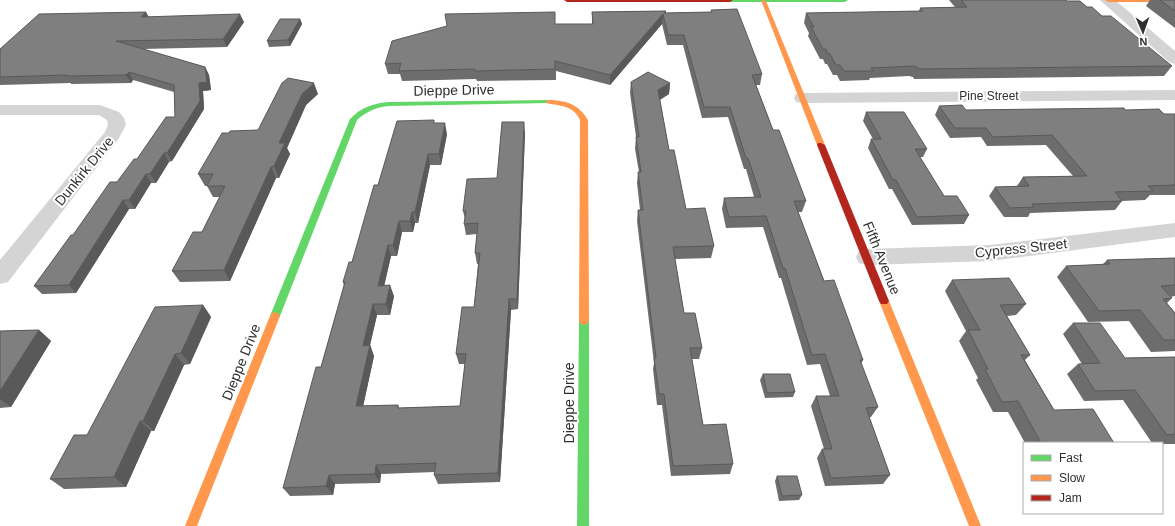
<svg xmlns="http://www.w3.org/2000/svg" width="1175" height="526" viewBox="0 0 1175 526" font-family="Helvetica,sans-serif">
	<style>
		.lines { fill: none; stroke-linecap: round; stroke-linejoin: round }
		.street { fill: #d4d4d4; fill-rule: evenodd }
		.fast { fill: #63d668; fill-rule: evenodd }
		.slow { fill: #ff974d; fill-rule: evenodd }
		.jam { fill: #b3261e; fill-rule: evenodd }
		.wall { fill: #6d6d6d }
		.shaded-wall { fill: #595959 }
		.building { fill: #7f7f7f; stroke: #595959 }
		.labels { text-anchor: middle; stroke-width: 4; stroke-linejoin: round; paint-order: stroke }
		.far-street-label { font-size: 12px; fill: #2f2f2f; stroke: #fff }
		.street-label { font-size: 14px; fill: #2f2f2f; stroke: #fff }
	</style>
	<rect width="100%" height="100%" fill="#fff"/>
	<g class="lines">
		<g class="street">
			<path d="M1100,0H1115L1175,51V64L1169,62Z"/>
			<path d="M1175,90V100L802,103L796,102L794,98L796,94L802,93Z"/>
			<path d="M0,105H100L119,112L124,118L126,125L119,138L8,282L0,284V260L105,132L108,125L107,120L99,115H0Z"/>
			<path d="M1175,223V237L990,261L867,265L859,263L856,257L859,251L867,249L990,245Z"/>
		</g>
		<g class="fast">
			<path d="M727,0H848L845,2H730Z"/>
			<path d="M548,100L551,102L550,103L389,106C377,107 367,111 357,120L280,316L278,319L275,320L272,319L270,316L350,119C360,108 374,103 389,102Z"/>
			<path d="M584,317L587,318L589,321V526H577L579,321L581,318Z"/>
		</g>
		<g class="slow">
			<path d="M761,0L766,1L825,145L824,147H821L817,145Z"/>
			<path d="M1105,0H1175V2H1108Z"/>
			<path d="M548,100C565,100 579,104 588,120L589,321L587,324L584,325L581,324L579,321L580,120C573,105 560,106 546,103L545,102Z"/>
			<path d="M884,297L887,298L889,301L981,526H969L879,301L881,298Z"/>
			<path d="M275,312L278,313L280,316L197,526H185L270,316L272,313Z"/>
		</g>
		<g class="jam">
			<path d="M564,0H733L730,2H567Z"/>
			<path d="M818,143H821L825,145L889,301L887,304H881L879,301L817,145Z"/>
		</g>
	</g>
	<g class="wall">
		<path d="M949,0H1066L1067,1L1087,7L1102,16L1172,66L1164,76L914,79L913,77L909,76L870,78L869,80L840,81L837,75H833L827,64H825L823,59H820L808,36L809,33L804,23L806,13L919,11L920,8L955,7Z"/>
		<path d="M1150,0H1175V28L1146,6Z"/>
		<path d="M711,10L762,74L760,85H756L773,130L806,201L802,212H798L824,281L863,360L861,364L878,407L871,417H869L890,475L883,484L825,486L817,458L822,449H824L811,406L816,396H830L820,364L807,365L781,278H779L763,227L726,228L722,209L724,198L754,197L746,169H744L728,117L702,118L683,45H667L662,24L610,85L556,71V80L477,81L476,79L402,81L400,74H388L385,64L556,24H592V12L666,11V13L711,12Z"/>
		<path d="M146,12L148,17L244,22L227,47L143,49L205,67L209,75L211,90L203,91L204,109L172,161L169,162L156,183H151L135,209H129L76,293L42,294L34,286L73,235L117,182L137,159L175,117L174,92L133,80L131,83L71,84V83L0,85V49Z"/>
		<path d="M300,19L302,24L290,46L269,47L267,41Z"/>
		<path d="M631,82L670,83L669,94L660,100L669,150L686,209L714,246L711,258L675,259L684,313L702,348L699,359H692L703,425L733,464L730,474L671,476L662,405H657L653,369L654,363L637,221L638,210H640L637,183L638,172H639L635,149L636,137L630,93Z"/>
		<path d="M318,94L306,105L287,148L290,154L279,178H276L230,281L180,282L172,271L202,232L220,197H213L207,186H205L198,174L229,133L258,130Z"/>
		<path d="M939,106L966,110H1125L1164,114H1175V195H1150L1145,200L1122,201L1115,210L1030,213L1028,217H1004L989,196L995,187L1017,186L1023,177L1073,176L1046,145L987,146L981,137L950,138L935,115Z"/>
		<path d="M866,112L927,149L923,157H920L944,196L969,215L964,224L912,225L892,189H889L868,148L871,139H873L863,121Z"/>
		<path d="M435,123L447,134L441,165H430L418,223H415L413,232H402L397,256H391L384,285L394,296L390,315H377L370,345L374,356L363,406L398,405L399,408L460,406L465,364H459L456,354L474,307L478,264H477L475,253L477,234L466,235L464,224L465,219L463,211L497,178L525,133L518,309L511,310L500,482L438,484L434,475L435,472L381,474L380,483L335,484L333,495L290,496L283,488L321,367L344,286L343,282L352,262L378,185Z"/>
		<path d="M1175,258V296L1170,297L1172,298L1167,303L1175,313V351L1151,352L1129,321L1088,322L1057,277L1066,266L1102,265L1107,260Z"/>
		<path d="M952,280L1026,304L1016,315L1007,316L1030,355L1025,360L1054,410L1114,443H1025L1008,412H993L976,380L978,378L959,341L966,331L945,291Z"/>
		<path d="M203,305L211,317L190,364L184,365L154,431H151L126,487L64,489L50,479Z"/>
		<path d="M1073,323L1125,358L1175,357V444H1162V443H1152L1123,400L1084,401L1067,374L1078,364H1082L1063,334Z"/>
		<path d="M39,330L51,341L11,407L0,408V331Z"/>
		<path d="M763,374L795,392L793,397L765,398L760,380Z"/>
		<path d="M777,476L802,495L799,500L779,501L775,481Z"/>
	</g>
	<g class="shaded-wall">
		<path d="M146,12L150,19L141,17Z"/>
		<path d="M240,14L244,22L227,47L223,39Z"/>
		<path d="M663,14L662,24L610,85V75Z"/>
		<path d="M300,19L302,24L290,46L288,40Z"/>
		<path d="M205,67L209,75L211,90L203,91L204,109L172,161L167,153Z"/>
		<path d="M129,72L133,80L131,83L126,75Z"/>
		<path d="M314,83L318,94L306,105L287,148L290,154L279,178L274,166L279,143L302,94Z"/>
		<path d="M670,83L669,94L657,101L658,90Z"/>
		<path d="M524,122L525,133L518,309L517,299Z"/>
		<path d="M445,123L447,134L441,165L439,154Z"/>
		<path d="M164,153L169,162L156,183L150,174Z"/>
		<path d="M428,154L430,165L418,223L415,212Z"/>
		<path d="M271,167L276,178L230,281L224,270Z"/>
		<path d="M146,174L151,183L135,209L129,200Z"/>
		<path d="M123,200L129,209L76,293L69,285Z"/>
		<path d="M412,212L415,223L413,232L410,221Z"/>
		<path d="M399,221L402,232L397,256L393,245Z"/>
		<path d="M388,245L391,256L382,296L378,286Z"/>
		<path d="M390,285L394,296L390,315L386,304Z"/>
		<path d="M509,299L511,310L500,482L498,473Z"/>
		<path d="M373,304L377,315L370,345L374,356L361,416L356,406L363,346Z"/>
		<path d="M203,305L211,317L190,364L181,353Z"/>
		<path d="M39,330L51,341L11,407L0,399V391Z"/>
		<path d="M175,354L184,365L154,431L143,421Z"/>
		<path d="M140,421L151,431L126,487L114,477Z"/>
		<path d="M376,465L381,474L380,483L375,474Z"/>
		<path d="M329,475L335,484L333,495L326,486Z"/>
	</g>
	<g class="building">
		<path d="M961,0H1066L1067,1H1080L1087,7H1092L1102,16H1111L1172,66L918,69L917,67L913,66L871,68L873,71H844L840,65H836L830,54H828L826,49H823L811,27H814L806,13L923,11L920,8L967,7Z"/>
		<path d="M1160,0H1175V11Z"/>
		<path d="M737,9L762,74L752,75L773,130H779L806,201H794L824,281L834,280L863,360H860L878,407L866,408L890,475L831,478L822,449H832L816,396H839L825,354L812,355L785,268H783L766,216L729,217L724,198L761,197L748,158H746L730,107H704L684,35H668L663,14L610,75L555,61V69L475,71V69L399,71L401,63L385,64L392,41L447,26L445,14L555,12V24H593L592,12L666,11L664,13L712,12L711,10Z"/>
		<path d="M146,12L141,17L240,14L223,39L116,41L205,67L207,82L199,83L200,101L167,153H164L150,174H146L129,200H123L69,285L34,286L71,235H73L110,182H117L134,159H137L166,117H175L174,85L129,72L126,75L66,76L67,75L0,77V49L39,14Z"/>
		<path d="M280,19H300L288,40L267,41Z"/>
		<path d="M648,72L670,83L658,90L669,150H674L686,209L705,208L714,246L673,247L684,313H695L702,348H690L703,425L726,424L733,464L673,466L664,394H659L654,358H656L638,210H643L638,172H641L636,137H639L631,82Z"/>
		<path d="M288,78L314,83L302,94L279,143H285L274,166L271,167L224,270L172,271L193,232H202L225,186H207L213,174H198L222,133H229L230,131L258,130L282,83Z"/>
		<path d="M962,105L966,110L1124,108L1125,110L1159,109L1164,114H1175V185L1148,186L1153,191L1115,192L1122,201L1032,204L1034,207L1010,208L995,187L1029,186L1023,177L1087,176L1052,135L993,137L986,128H955L939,106Z"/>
		<path d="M866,112H904L927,149H915L944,196H957L969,215L917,217L896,180H893L871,139H881Z"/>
		<path d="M434,120V123H445L439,154H428L415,212H412L410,221H399L393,245H388L378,286L390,285L386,304H373L363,346L370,345L356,406L398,405V408L460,406L466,354H456L462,307H474L480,253H475L478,223L464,224L466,211H463L467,179L497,178L502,122H524L517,299H509L498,473L434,475L436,463L376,465L375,474L329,475L326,486L283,488L316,367H321L345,282H343L349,262H352L374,185H378L397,121Z"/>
		<path d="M1175,258V285L1161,286L1172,298L1163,299L1175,313V340H1164L1140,310L1099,311L1066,266L1110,264L1107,260Z"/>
		<path d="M1009,278L1026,304L1000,305L1030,355H1021L1054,410L1093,409L1114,443H1041L1018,401L1002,402L985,369H988L968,330H980L952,280Z"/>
		<path d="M203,305L181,353L175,354L143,421H140L114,477L50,479L74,435H87L155,307Z"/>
		<path d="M1073,323H1100L1125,358L1175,357V434L1167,435L1135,390L1095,391L1078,364L1100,363Z"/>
		<path d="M39,330L0,391V331Z"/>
		<path d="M763,374H790L795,392L767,393Z"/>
		<path d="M777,476H797L802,495L782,496Z"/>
	</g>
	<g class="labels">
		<g class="far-street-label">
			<text x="989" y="100">Pine Street</text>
		</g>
		<g class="street-label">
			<text transform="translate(454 90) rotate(-1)" y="5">Dieppe Drive</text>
			<text transform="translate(84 171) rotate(-51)" y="5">Dunkirk Drive</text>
			<text transform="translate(1021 248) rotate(-6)" y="5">Cypress Street</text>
			<text transform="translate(882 258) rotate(68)" y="5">Fifth Avenue</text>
			<text transform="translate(241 362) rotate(-68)" y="5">Dieppe Drive</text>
			<text transform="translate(569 403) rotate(-90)" y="5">Dieppe Drive</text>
		</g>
	</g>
	<rect x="1023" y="442" width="140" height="72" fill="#ffffff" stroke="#acacac"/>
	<rect x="1031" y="455" width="20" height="6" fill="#63d668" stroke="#acacac"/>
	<text x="1059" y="462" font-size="12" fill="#2f2f2f">Fast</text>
	<rect x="1031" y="475" width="20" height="6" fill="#ff974d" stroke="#acacac"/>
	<text x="1059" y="482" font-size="12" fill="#2f2f2f">Slow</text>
	<rect x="1031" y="495" width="20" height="6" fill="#b3261e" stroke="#acacac"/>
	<text x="1059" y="502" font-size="12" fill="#2f2f2f">Jam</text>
	<g transform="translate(1143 32) rotate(178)" stroke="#ffffff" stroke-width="3" paint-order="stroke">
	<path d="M0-3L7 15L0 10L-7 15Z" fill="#2f2f2f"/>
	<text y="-6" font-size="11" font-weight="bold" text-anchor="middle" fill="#2f2f2f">N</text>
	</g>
</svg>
